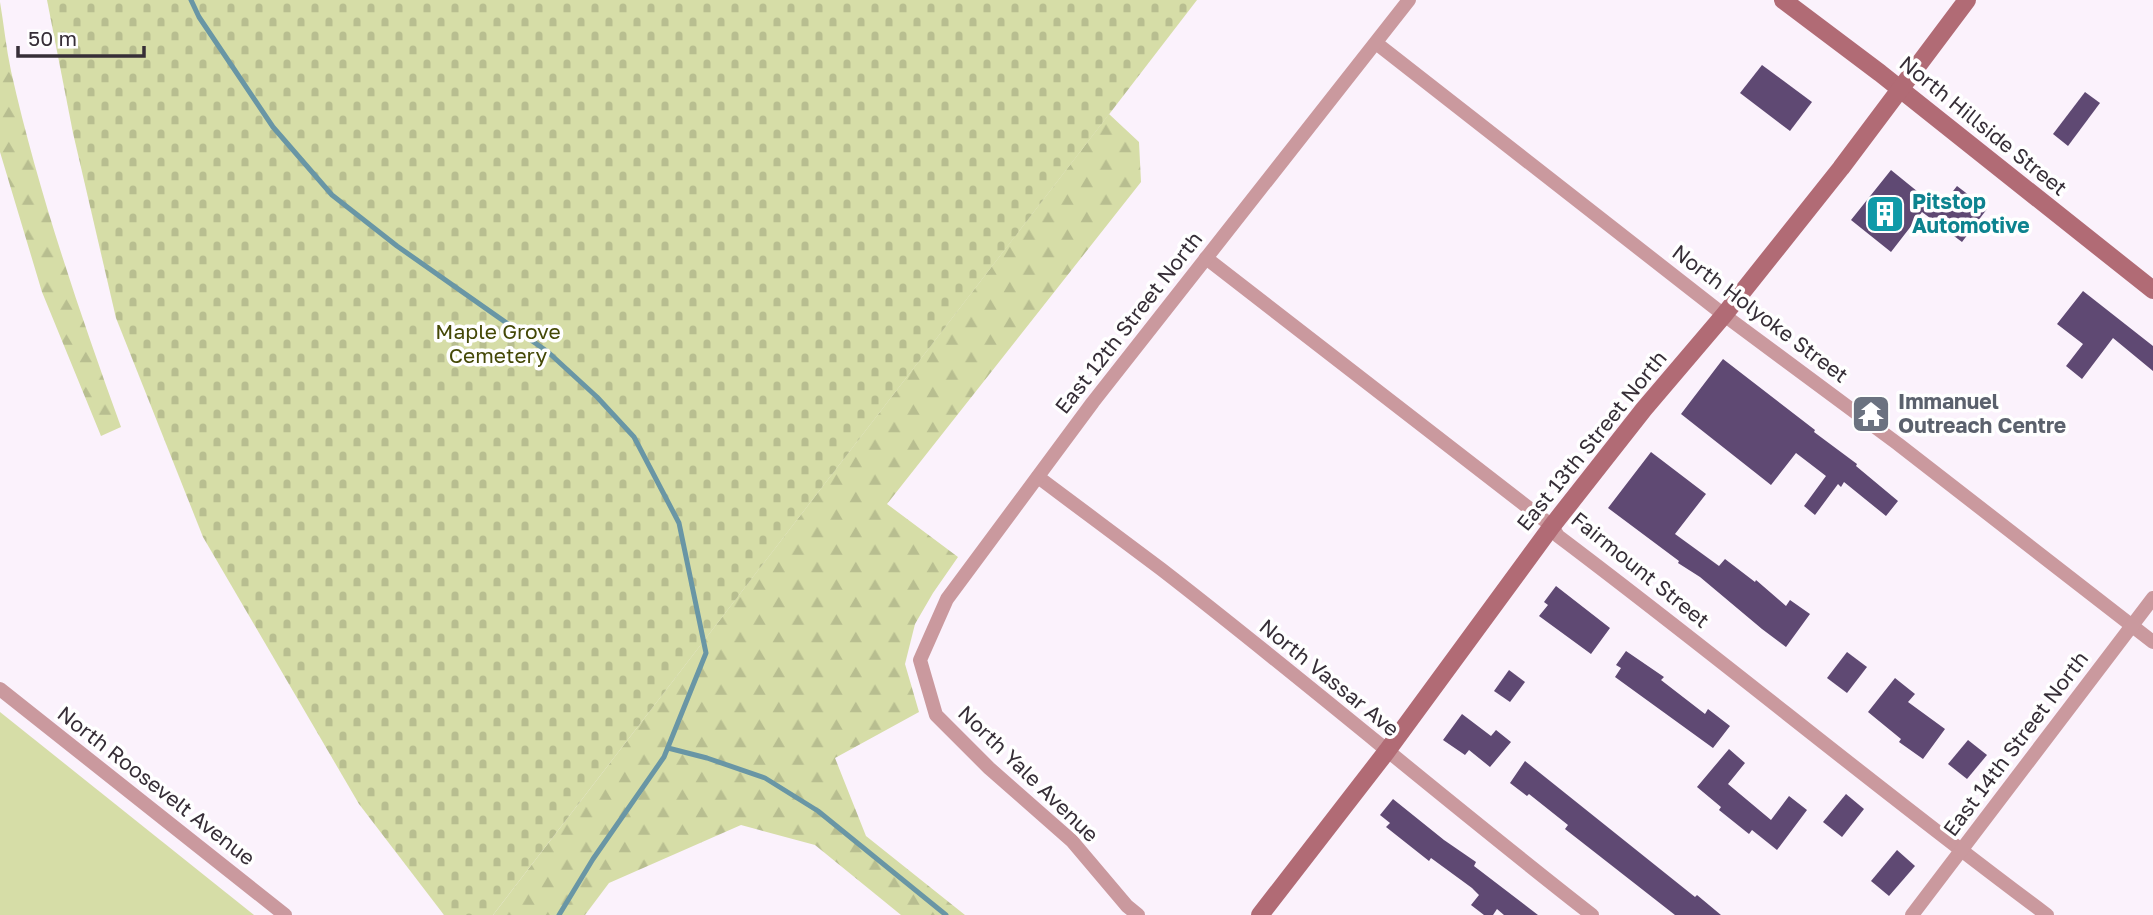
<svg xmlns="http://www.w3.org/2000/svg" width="2153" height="915" viewBox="0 0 2153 915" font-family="'Golos Text',sans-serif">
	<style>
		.grass { fill: #d6dda7 }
		.forest { fill: url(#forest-firs) }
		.cemetery { fill: url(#cemetery-stones) }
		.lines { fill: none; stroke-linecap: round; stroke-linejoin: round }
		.stream { stroke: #6996a5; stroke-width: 5 }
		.building { fill: #5f4973 }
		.street { stroke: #ca999e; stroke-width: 14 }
		.secondary { stroke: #b16b75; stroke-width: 18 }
		.labels { text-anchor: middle; stroke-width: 7; stroke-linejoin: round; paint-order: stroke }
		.street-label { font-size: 21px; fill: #362e37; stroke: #fff }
		.culture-label { font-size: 21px; font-weight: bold; fill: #0d838f; stroke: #fff; text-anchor: start }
		.park-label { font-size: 21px; fill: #444806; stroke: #fff }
		.worship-label { font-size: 21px; font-weight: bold; fill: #5b616d; stroke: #fff; text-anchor: start }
	</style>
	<defs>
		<pattern id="forest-firs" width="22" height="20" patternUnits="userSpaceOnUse" patternTransform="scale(1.75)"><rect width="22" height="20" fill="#d6dda7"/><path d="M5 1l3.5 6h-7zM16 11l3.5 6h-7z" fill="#b8be90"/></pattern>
		<pattern id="cemetery-stones" width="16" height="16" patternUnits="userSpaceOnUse" patternTransform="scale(1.75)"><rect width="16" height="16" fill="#d6dda7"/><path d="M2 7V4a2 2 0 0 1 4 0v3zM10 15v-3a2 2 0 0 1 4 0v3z" fill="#b8be90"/></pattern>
	</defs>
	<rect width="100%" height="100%" fill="#fbf2fc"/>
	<path class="grass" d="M0,712L254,915H0Z"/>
	<g class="forest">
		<path d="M0,2C4,25 6,48 11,71C38,191 79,311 121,427L101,436L42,292L0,152Z"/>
		<path d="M1109,114L1139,142L1141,182L887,504L958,557L933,593L915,624L905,664L919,712L835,758L866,836L965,915H901L815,845L741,825L609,883L585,915H493Z"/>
	</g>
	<path class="cemetery" d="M47,0H1197L493,915H444L359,804L203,537L116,318L73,133Z"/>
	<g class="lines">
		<g class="stream">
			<path d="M191,0L199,17L273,127L332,195L397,246L548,352L597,397L634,437L679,523L706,653L664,757L593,859L559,915"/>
			<path d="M668,748L707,758L765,778L818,811L946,915"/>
		</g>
	</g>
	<g class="building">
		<path d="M1762,65L1812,102L1790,131L1740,93Z"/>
		<path d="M2085,92L2100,103L2068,146L2053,134Z"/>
		<path d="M1891,170L1939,209L1957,186L1987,209L1962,242L1922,212L1891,252L1851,220Z"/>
		<path d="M2083,291L2153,346V371L2113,338L2082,379L2066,366L2083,344L2057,324Z"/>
		<path d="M1723,359L1815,430L1814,432L1857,464L1856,466L1898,501L1886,516L1844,482L1841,487L1838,484L1815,515L1804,506L1826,476L1796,453L1771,485L1681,414Z"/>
		<path d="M1651,452L1706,494L1675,534L1719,566L1725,559L1755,582L1756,580L1786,606L1790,600L1810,614L1786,647L1762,629L1700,577L1678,563L1679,561L1608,508Z"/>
		<path d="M1556,586L1610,628L1591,654L1539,616L1548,605L1544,602Z"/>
		<path d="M1626,651L1664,677L1661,680L1705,714L1708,709L1730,726L1713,748L1615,677L1621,668L1616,665Z"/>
		<path d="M1847,652L1867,667L1847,693L1827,678Z"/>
		<path d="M1509,670L1525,682L1510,702L1494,691Z"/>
		<path d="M1895,678L1915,694L1908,702L1945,729L1923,759L1899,742L1901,739L1868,712Z"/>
		<path d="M1462,714L1491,736L1496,730L1511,742L1490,767L1469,750L1465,755L1443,740Z"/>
		<path d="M1968,740L1987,755L1967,779L1948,764Z"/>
		<path d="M1729,749L1745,763L1728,784L1771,820L1789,796L1807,810L1777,850L1752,830L1749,834L1719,810L1721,807L1697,787Z"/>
		<path d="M1525,761L1695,897L1697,895L1721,915H1675L1565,829L1568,825L1529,794L1527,796L1510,783Z"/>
		<path d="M1846,794L1864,809L1842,837L1823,822Z"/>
		<path d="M1393,799L1444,840L1476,862L1474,866L1538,915H1504L1497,909L1493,915H1484L1471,905L1479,895L1472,888L1431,858L1429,861L1386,827L1390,823L1380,815Z"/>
		<path d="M1897,850L1915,866L1889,896L1871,881Z"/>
	</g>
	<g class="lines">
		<g class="street">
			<path d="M1376,43L1724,315L1898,444L2153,642"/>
			<path d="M1206,258L1552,526L1558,536C1723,660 1881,792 2047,915"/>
			<path d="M1038,477C1079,508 1120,538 1161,569C1307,682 1447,802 1592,915"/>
			<path d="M0,689L285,915"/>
			<path d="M1138,915L1127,906L1072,841L989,768L936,715L920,660L947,599L1093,402L1409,0"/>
			<path d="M1912,915L2153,598"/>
		</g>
		<g class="secondary">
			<path d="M1783,0L1880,73L2153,290"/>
			<path d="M1260,915L1387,751L1552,526L1644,409L1724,315L1841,168L1967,0"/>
		</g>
	</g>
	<defs>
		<g id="building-square" transform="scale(2.0125)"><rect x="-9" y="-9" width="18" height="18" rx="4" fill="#0f9aa8" stroke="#fff"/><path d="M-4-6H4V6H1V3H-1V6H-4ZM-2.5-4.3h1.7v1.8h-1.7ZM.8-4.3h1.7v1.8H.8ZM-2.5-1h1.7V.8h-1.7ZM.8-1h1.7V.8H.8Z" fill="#fff"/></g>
		<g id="temple-square" transform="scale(2.0125)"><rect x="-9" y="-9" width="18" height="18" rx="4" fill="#6b7280" stroke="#fff"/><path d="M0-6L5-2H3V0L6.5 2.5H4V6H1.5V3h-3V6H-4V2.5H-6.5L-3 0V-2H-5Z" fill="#fff"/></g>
	</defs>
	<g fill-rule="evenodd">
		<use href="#building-square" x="1885" y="214"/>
		<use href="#temple-square" x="1871" y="414"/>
	</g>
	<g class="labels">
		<g class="street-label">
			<text transform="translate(1983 126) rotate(39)" y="7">North Hillside Street</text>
			<text transform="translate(1760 314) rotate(37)" y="7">North Holyoke Street</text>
			<text transform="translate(1129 323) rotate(-52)" y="7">East 12th Street North</text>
			<text transform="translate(1592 441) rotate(-51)" y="7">East 13th Street North</text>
			<text transform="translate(1640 570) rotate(39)" y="7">Fairmount Street</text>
			<text transform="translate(1329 678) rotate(39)" y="7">North Vassar Ave</text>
			<text transform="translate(2016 744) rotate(-53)" y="7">East 14th Street North</text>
			<text transform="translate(1028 774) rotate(44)" y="7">North Yale Avenue</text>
			<text transform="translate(156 786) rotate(38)" y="7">North Roosevelt Avenue</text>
		</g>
		<g class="culture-label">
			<text x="1912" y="209">Pitstop<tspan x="1912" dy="24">Automotive</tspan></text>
		</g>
		<g class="park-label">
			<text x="498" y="339">Maple Grove<tspan x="498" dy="24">Cemetery</tspan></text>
		</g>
		<g class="worship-label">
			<text x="1898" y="409">Immanuel<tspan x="1898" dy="24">Outreach Centre</tspan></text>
		</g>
	</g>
	<path d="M18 46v10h126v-10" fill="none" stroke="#362e37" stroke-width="3.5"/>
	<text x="28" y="46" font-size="21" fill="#362e37" stroke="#ffffff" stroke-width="5" paint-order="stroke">50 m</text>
</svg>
